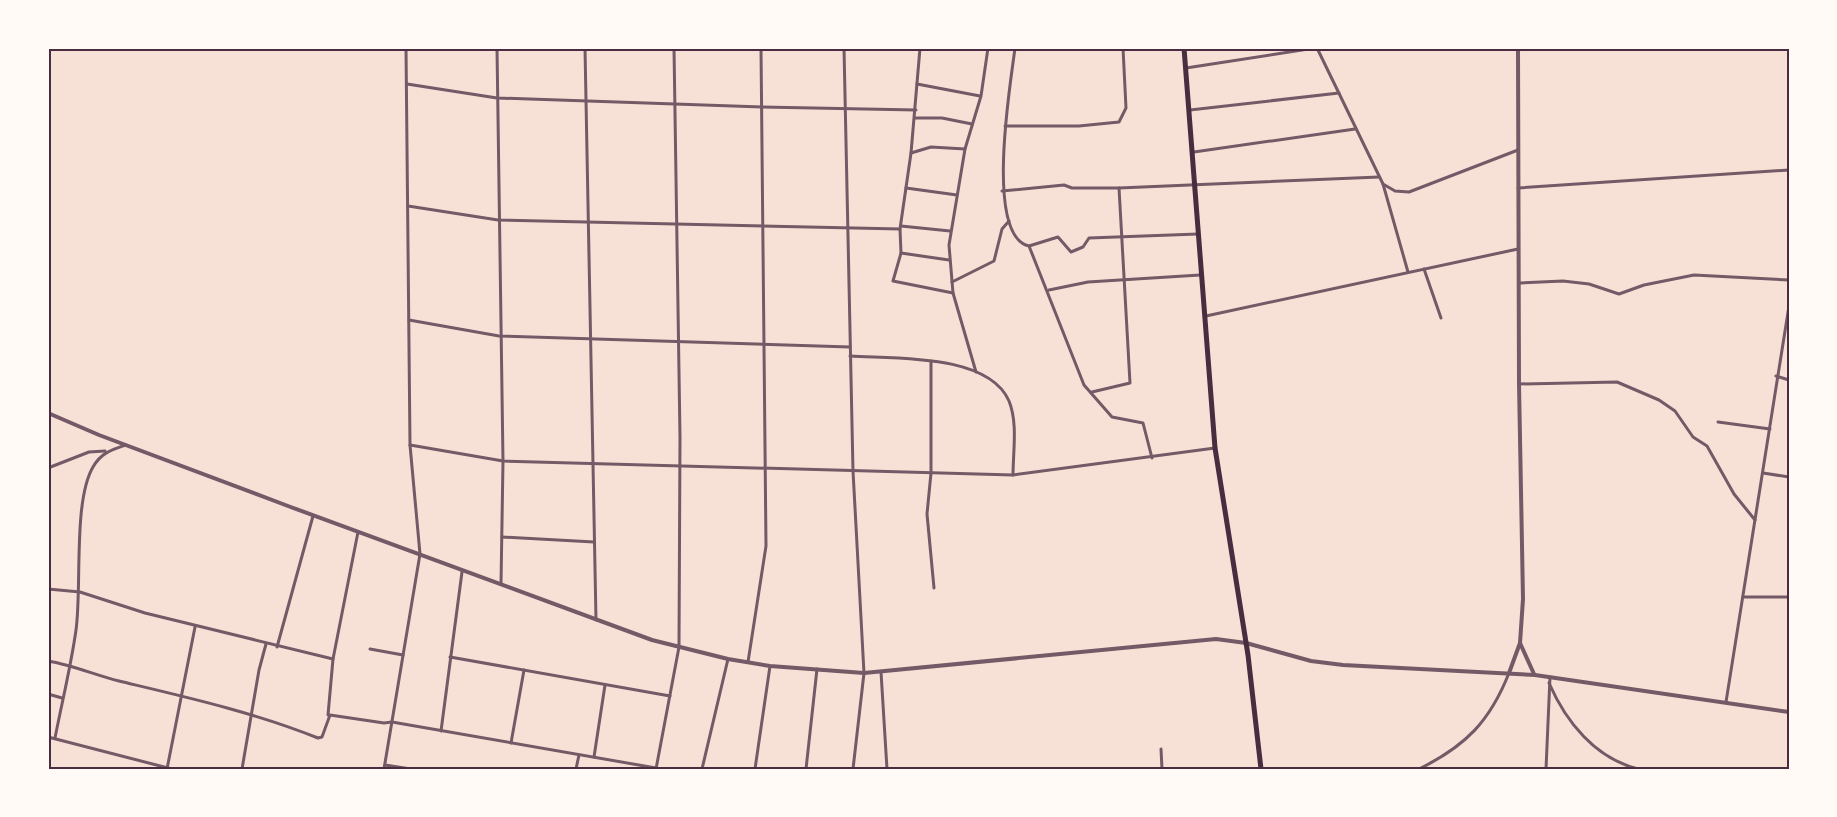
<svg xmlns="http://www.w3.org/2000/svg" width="1837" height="817" viewBox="0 0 1837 817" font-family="Lora,serif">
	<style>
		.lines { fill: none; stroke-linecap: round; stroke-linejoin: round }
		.minor { stroke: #755966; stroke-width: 3 }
		.tertiary { stroke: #755966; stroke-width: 4 }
		.primary { stroke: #4a2c40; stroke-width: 5 }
		.neatline { fill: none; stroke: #4a2c40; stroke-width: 2 }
	</style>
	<rect width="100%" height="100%" fill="#f7e1d7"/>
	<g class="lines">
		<g class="minor">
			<path d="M497,48L503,461L501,584"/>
			<path d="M585,48L596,620"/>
			<path d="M844,48L853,471L864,673L853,769"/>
			<path d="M920,48L911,153L900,229L901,253L949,260"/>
			<path d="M927,48H997"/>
			<path d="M1015,48C1011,81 984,236 1029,246L1084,385L1112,417L1143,423L1152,458"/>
			<path d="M1317,48L1383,184L1408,272"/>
			<path d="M1186,68L1315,48"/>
			<path d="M407,84L497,98L762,107L916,110"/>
			<path d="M917,84L980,96"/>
			<path d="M1190,110L1339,93"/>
			<path d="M915,118H942L972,124"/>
			<path d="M1005,126H1079L1119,122L1126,108L1123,48"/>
			<path d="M1194,152L1355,129"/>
			<path d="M911,153L931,147L965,149"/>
			<path d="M1383,184L1395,191L1409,192L1518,150"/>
			<path d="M906,188L957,195"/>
			<path d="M1518,188L1789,170"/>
			<path d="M1002,191L1064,185L1072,188H1119L1379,177"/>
			<path d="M408,206L498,220L900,229"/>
			<path d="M901,226L950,231"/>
			<path d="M1029,246L1058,237L1071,252L1083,247L1089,238L1198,234"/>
			<path d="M901,253L893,281L953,293"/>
			<path d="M1424,269L1441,318"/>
			<path d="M952,282L994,261L1002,229L1009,221"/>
			<path d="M1520,283L1563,281L1589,284L1619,294L1644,285L1694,275L1789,280"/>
			<path d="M1049,290L1088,282L1200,275"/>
			<path d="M1206,316L1518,249"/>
			<path d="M409,320L499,336L850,347"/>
			<path d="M850,356C893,359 988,353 1009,401C1018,423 1013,452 1013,475"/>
			<path d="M931,361V473L927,514L934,588"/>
			<path d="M976,372L953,293L949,245L965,149L981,96L988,48"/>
			<path d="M1776,376L1789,380"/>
			<path d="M1519,384L1617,382L1659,400L1675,411L1693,437L1707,446L1734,494L1755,520"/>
			<path d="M1092,392L1130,383L1119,188"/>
			<path d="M1718,422L1770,429"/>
			<path d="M410,445L503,461L1013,475L1215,448"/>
			<path d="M48,468L89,452L105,451"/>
			<path d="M1763,473L1789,477"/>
			<path d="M502,537L594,542"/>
			<path d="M48,589L80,592L145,613L333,659"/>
			<path d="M1743,597H1789"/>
			<path d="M277,647L313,516"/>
			<path d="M370,649L403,655"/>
			<path d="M450,657L670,696"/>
			<path d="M48,661C72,665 95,675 119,681C186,697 253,712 318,738L322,737L330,715L384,723L392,722L656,768"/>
			<path d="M748,662L766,546L761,48"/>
			<path d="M881,672L887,769"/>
			<path d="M1549,683C1566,722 1595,758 1638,769"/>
			<path d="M48,694L62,698"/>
			<path d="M1726,702L1789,306"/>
			<path d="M328,715L333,659L358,532"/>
			<path d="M441,731L462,572"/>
			<path d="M48,737L172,769"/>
			<path d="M55,738C62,702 71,666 76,630C82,587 73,501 93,467C101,453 111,450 126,445"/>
			<path d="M511,743L524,670"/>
			<path d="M1161,749L1162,769"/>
			<path d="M594,757L605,685"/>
			<path d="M385,765L411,769"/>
			<path d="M167,769L195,627"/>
			<path d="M242,769L259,670L266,644"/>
			<path d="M384,769L420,554L410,445L406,48"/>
			<path d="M576,769L579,755"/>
			<path d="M656,769L679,647L680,437L674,48"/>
			<path d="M702,769L728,659"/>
			<path d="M755,769L770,666"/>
			<path d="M806,769L817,669"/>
			<path d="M1419,769C1466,746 1490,721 1509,673"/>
			<path d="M1546,769L1550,677"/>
		</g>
		<g class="tertiary">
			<path d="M48,413L99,435L288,506L652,640L728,659L770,666L864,673L1216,639L1246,643L1311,661L1343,665L1535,675L1789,712"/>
			<path d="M1520,643L1534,674"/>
			<path d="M1509,673L1520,643L1523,599L1519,384L1518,48"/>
		</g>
		<path class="primary" d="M1184,48L1215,448L1248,655L1261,769"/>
	</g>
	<rect width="1837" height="817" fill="none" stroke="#fffaf5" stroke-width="99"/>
	<rect x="50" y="50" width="1738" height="718" class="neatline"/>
</svg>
